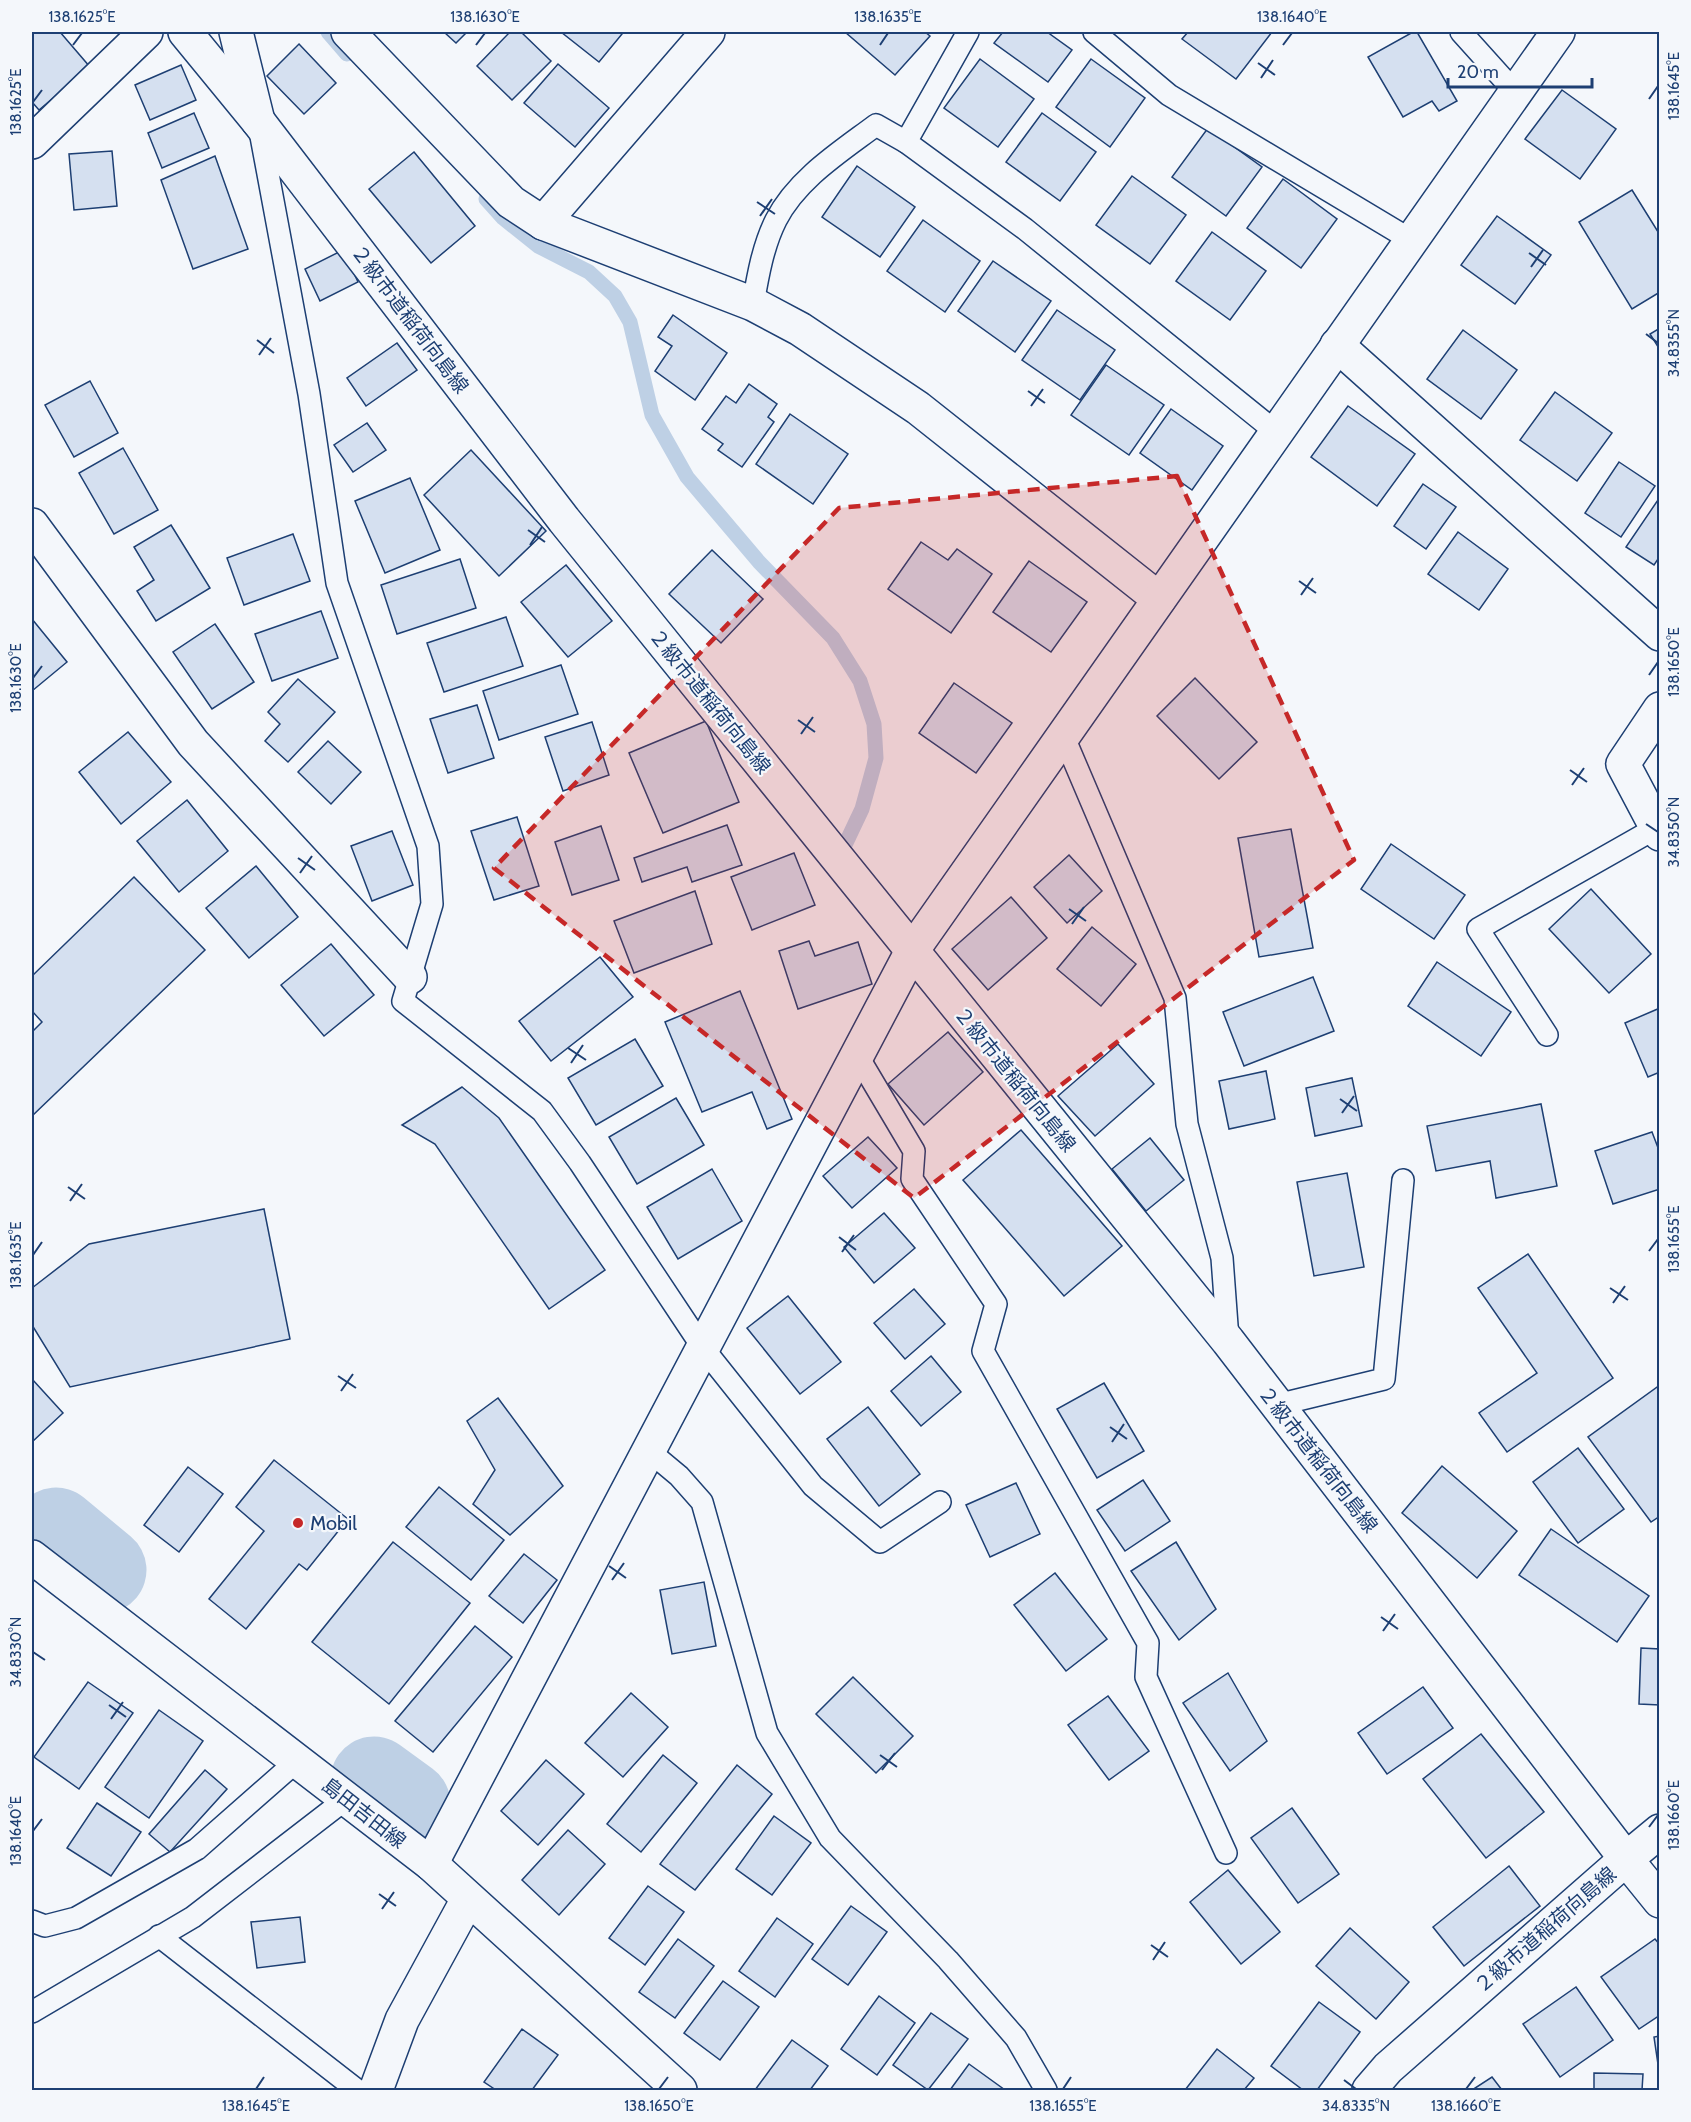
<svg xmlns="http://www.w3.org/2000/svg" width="1691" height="2122" viewBox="0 0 1691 2122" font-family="Cabin,'Noto Sans JP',sans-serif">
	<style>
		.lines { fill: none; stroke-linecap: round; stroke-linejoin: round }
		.stream { stroke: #bed0e5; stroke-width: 15 }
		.river { stroke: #bed0e5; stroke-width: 87 }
		.building { fill: #d5e0f0; stroke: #1d3f73; stroke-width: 1.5 }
		.service-casing { stroke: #1d3f73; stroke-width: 24 }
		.minor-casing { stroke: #1d3f73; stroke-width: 36 }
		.tertiary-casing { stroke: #1d3f73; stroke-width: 36 }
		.primary-casing { stroke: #1d3f73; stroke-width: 36 }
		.service { stroke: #f4f7fb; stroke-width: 21 }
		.minor { stroke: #f4f7fb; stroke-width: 33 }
		.tertiary { stroke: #f4f7fb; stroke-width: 33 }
		.primary { stroke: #f4f7fb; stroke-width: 33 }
		.marked { fill: #c62828; fill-opacity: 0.2; stroke: #c62828; stroke-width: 4.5; stroke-dasharray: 12 8; stroke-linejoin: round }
		.ticks { fill: none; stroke: #1d3f73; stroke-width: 2 }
		.poi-dot { fill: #c62828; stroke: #f4f7fb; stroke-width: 2 }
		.labels { text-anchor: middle; stroke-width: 4.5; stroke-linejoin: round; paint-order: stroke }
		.street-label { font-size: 20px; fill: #1d3f73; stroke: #f4f7fb }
		.poi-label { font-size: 20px; fill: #1d3f73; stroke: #f4f7fb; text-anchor: start }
		.neatline { fill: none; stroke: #1d3f73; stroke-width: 2 }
		.ticks-label { font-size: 15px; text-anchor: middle; fill: #1d3f73 }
	</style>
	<rect width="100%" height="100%" fill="#f4f7fb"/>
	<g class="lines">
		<g class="stream">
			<path d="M328,32L347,54"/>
			<path d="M486,199L503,218L538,246L589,272L615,296L630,322L652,415L687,477L759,562L833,638L860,681L874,724L876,758L862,809L844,847"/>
		</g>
		<g class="river">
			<path d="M56,1531L103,1570"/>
			<path d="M374,1780L407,1804"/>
		</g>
	</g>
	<g class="building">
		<path d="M32,32H60L90,67L39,110L32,102Z"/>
		<path d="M444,32H467L456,43Z"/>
		<path d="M510,32H521L551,61L512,100L477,66Z"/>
		<path d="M561,32H618L622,34L599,62Z"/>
		<path d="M845,32H925L930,36L895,75Z"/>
		<path d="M1003,32H1047L1072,50L1048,82L994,43Z"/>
		<path d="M1188,32H1272L1236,79L1182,39Z"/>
		<path d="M1413,32H1417L1457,101L1439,111L1432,101L1403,117L1368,57Z"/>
		<path d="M299,44L336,83L304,114L267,76Z"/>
		<path d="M980,59L1034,99L998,147L944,108Z"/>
		<path d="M1091,59L1145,98L1110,147L1056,107Z"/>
		<path d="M558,64L609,108L575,147L524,103Z"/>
		<path d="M181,65L196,100L150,120L135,85Z"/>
		<path d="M1562,90L1616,129L1580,179L1525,139Z"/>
		<path d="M194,113L209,148L162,168L148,133Z"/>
		<path d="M1042,113L1096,152L1060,201L1006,162Z"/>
		<path d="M1208,128L1262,167L1226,216L1172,177Z"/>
		<path d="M112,151L117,206L74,210L69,154Z"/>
		<path d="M414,152L475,226L431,263L369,189Z"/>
		<path d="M215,156L248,249L193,269L161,180Z"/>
		<path d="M857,166L915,207L880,257L822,217Z"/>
		<path d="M1132,176L1186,215L1150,264L1096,225Z"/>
		<path d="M1283,179L1337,219L1301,268L1247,228Z"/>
		<path d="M1632,190L1660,235V292L1632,309L1579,222Z"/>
		<path d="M1497,216L1551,255L1515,304L1461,265Z"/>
		<path d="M923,220L980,261L945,312L887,271Z"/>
		<path d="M1212,232L1266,271L1230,320L1176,281Z"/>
		<path d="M343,250L358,282L320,301L305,269Z"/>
		<path d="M993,261L1051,301L1015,352L958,311Z"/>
		<path d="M1057,310L1115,350L1080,400L1022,360Z"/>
		<path d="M673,315L727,353L695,400L655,371L672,346L658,337Z"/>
		<path d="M1660,328V350L1650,334Z"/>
		<path d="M1463,330L1517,370L1481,419L1427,379Z"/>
		<path d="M397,343L417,370L366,406L347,378Z"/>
		<path d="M1106,365L1164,405L1129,455L1071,415Z"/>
		<path d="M90,381L118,433L74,457L45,405Z"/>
		<path d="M749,384L777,404L768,417L774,422L742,467L718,450L723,444L702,429L726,396L736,403Z"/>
		<path d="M1555,392L1612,433L1577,481L1520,440Z"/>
		<path d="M1348,406L1415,454L1377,506L1311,457Z"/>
		<path d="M1171,409L1223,446L1192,490L1140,453Z"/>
		<path d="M790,414L848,454L813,504L756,464Z"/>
		<path d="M367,423L386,450L353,472L334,445Z"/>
		<path d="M123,448L158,510L114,534L79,473Z"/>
		<path d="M471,450L546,531L499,576L424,495Z"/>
		<path d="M1619,462L1655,486L1621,537L1585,513Z"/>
		<path d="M410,478L440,550L385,573L355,501Z"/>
		<path d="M1423,484L1456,507L1426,549L1394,526Z"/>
		<path d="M1660,497V556L1654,565L1626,547Z"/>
		<path d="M171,525L210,588L156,621L137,591L154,580L134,547Z"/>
		<path d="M1458,532L1508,569L1479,610L1428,574Z"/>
		<path d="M293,534L310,581L244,605L227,558Z"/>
		<path d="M921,542L948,560L957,549L992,574L951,633L888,589Z"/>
		<path d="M712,550L763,599L721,643L669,594Z"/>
		<path d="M460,559L476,608L397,634L381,585Z"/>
		<path d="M1029,561L1087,602L1051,652L993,612Z"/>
		<path d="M566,565L612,621L568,657L521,602Z"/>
		<path d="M321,611L338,658L272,681L255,634Z"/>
		<path d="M506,617L523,666L444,692L427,643Z"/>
		<path d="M32,619L67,662L32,691Z"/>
		<path d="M215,624L254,682L212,709L173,652Z"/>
		<path d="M561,665L578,714L499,740L483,691Z"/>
		<path d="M1195,678L1257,742L1219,779L1157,716Z"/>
		<path d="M298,679L335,712L288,762L265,741L280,724L268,712Z"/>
		<path d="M954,683L1012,723L976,773L919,733Z"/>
		<path d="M477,705L494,758L448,773L430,719Z"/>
		<path d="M706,721L739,802L663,833L629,753Z"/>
		<path d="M592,722L609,775L563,791L545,737Z"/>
		<path d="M128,732L171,782L121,824L79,772Z"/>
		<path d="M328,741L361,772L331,804L298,772Z"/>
		<path d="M187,800L228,851L179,892L137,841Z"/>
		<path d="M517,817L539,886L494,900L471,831Z"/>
		<path d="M727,825L742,865L692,882L687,867L642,882L634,858Z"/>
		<path d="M601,826L619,880L572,895L555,842Z"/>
		<path d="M1291,829L1313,948L1259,957L1238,838Z"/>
		<path d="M392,831L413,885L372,901L351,846Z"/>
		<path d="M1391,844L1465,895L1434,939L1361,889Z"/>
		<path d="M794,853L815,905L752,930L731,877Z"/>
		<path d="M1069,855L1102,891L1067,923L1034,887Z"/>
		<path d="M256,866L298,917L249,958L206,908Z"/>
		<path d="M134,877L205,950L32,1116V1032L42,1022L32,1011V976Z"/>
		<path d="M1591,889L1651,954L1609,993L1549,929Z"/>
		<path d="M695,891L712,944L634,973L614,921Z"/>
		<path d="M1011,897L1047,938L988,990L952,949Z"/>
		<path d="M1092,927L1136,964L1101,1006L1057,969Z"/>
		<path d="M809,941L815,956L858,942L872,984L798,1009L779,951Z"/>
		<path d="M331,944L374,995L324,1036L281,985Z"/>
		<path d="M600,957L633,997L551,1061L519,1021Z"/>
		<path d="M1437,962L1511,1012L1481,1056L1408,1006Z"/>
		<path d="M1313,977L1334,1031L1244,1066L1223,1012Z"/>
		<path d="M740,991L792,1119L767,1129L752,1092L702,1112L665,1022Z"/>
		<path d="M1660,1008V1072L1648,1077L1625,1023Z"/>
		<path d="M948,1032L983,1072L924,1125L888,1084Z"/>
		<path d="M635,1039L663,1086L596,1125L568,1078Z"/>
		<path d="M1118,1044L1154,1084L1095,1136L1058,1096Z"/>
		<path d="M1266,1071L1275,1119L1229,1129L1219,1081Z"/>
		<path d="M1352,1078L1362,1126L1315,1136L1306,1088Z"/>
		<path d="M462,1087L499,1118L605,1270L549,1309L435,1144L402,1125Z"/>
		<path d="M676,1098L704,1145L637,1184L609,1137Z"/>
		<path d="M1541,1104L1557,1186L1496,1198L1490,1161L1436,1171L1427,1126Z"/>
		<path d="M1021,1130L1122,1246L1064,1296L963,1180Z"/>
		<path d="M1652,1132L1660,1153V1189L1613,1204L1595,1151Z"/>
		<path d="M868,1137L897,1168L852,1208L823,1176Z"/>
		<path d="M1150,1138L1184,1180L1146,1211L1112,1169Z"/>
		<path d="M712,1169L742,1221L678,1259L647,1207Z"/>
		<path d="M1347,1173L1364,1267L1314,1276L1297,1182Z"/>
		<path d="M264,1209L290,1339L70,1387L32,1325V1288L89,1244Z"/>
		<path d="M884,1213L915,1248L874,1283L844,1247Z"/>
		<path d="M1528,1254L1613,1378L1507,1452L1479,1413L1537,1373L1478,1288Z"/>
		<path d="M914,1289L945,1324L905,1359L874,1323Z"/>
		<path d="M788,1296L841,1362L800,1394L747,1328Z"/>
		<path d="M931,1356L961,1392L921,1426L891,1391Z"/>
		<path d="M32,1379L63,1413L32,1442Z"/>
		<path d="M1104,1383L1144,1451L1097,1478L1057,1409Z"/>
		<path d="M1660,1385V1516L1651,1522L1588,1437Z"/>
		<path d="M498,1398L563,1486L510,1535L473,1504L495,1470L467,1421Z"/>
		<path d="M868,1407L920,1474L879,1506L827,1439Z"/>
		<path d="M1578,1448L1624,1509L1578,1543L1533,1482Z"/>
		<path d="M274,1460L348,1519L307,1570L299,1564L246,1629L209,1599L264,1531L236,1507Z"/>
		<path d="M1442,1466L1517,1531L1477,1578L1402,1513Z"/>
		<path d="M188,1467L223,1494L179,1552L144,1525Z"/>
		<path d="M1143,1480L1170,1521L1125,1551L1097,1510Z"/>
		<path d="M1016,1483L1040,1534L990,1557L966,1505Z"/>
		<path d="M439,1487L504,1540L471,1580L406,1527Z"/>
		<path d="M1551,1529L1649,1596L1617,1642L1519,1575Z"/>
		<path d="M393,1542L470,1603L389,1704L312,1642Z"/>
		<path d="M1176,1542L1216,1609L1179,1640L1131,1571Z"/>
		<path d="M524,1554L557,1580L523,1623L489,1596Z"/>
		<path d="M1055,1573L1107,1639L1066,1671L1014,1605Z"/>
		<path d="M704,1582L716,1646L672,1654L660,1590Z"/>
		<path d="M475,1626L512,1657L433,1752L395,1721Z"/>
		<path d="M1641,1648L1660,1649V1705L1639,1704Z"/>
		<path d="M1228,1673L1267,1741L1230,1771L1183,1703Z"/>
		<path d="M853,1677L913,1736L876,1773L816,1714Z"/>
		<path d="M88,1682L133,1713L79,1789L34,1757Z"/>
		<path d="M1423,1687L1453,1728L1387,1774L1358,1733Z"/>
		<path d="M631,1693L668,1727L623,1777L585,1743Z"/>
		<path d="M1108,1696L1149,1751L1109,1780L1068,1725Z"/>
		<path d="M159,1710L203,1741L149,1818L105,1787Z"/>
		<path d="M1481,1734L1544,1812L1486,1858L1423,1779Z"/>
		<path d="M663,1755L697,1783L641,1852L607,1824Z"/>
		<path d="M546,1760L584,1794L538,1845L501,1811Z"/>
		<path d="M737,1765L772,1794L695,1890L660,1864Z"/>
		<path d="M205,1770L227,1789L170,1852L149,1834Z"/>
		<path d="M97,1803L141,1832L111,1876L67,1848Z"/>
		<path d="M1292,1808L1339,1874L1298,1903L1251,1838Z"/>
		<path d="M774,1816L811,1843L772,1895L736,1869Z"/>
		<path d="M568,1830L605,1864L559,1915L522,1880Z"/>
		<path d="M1509,1866L1540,1906L1464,1966L1433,1927Z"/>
		<path d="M1228,1870L1280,1932L1241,1964L1190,1902Z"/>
		<path d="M648,1886L684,1912L645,1965L609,1938Z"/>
		<path d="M851,1906L887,1932L848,1985L812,1959Z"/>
		<path d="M300,1917L305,1962L257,1968L251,1922Z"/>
		<path d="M777,1918L813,1944L775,1997L739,1971Z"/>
		<path d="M1350,1928L1409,1982L1376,2019L1316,1966Z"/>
		<path d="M678,1939L714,1966L675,2018L639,1992Z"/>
		<path d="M1655,1939L1660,1945V2015L1639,2029L1601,1977Z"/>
		<path d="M723,1981L759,2007L720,2060L684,2033Z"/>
		<path d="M1576,1987L1613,2040L1560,2077L1523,2024Z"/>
		<path d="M879,1996L915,2023L877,2075L841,2049Z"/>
		<path d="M1319,2002L1360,2032L1317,2090H1303L1271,2066Z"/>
		<path d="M931,2013L968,2039L928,2090L893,2065Z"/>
		<path d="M522,2029L558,2055L532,2090H496L484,2082Z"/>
		<path d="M1660,2036V2078L1654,2037Z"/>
		<path d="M792,2040L828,2066L810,2090H755Z"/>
		<path d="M1217,2049L1254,2078L1244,2090H1185Z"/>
		<path d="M969,2064L1005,2090H950Z"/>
		<path d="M1594,2073L1643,2074L1642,2090H1594Z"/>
		<path d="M1492,2077L1502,2090H1472Z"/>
	</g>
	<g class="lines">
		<g class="service-casing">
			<g id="service">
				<path d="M968,32L906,142L1025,229L1276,432"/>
				<path d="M1094,32L1169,95L1411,240"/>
				<path d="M1461,32L1515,92"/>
				<path d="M260,131L309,394L337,583L428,846L432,904L403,1001L542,1111L580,1163L703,1348L813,1486L880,1542L940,1502"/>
				<path d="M753,304C758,275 763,246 776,220C797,179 840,152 876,125L906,142"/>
				<path d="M1063,735L1175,998L1187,1124L1222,1258L1228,1339"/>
				<path d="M1547,1035L1478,929L1656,828"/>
				<path d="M857,1055L914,1151L912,1179L996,1304L983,1351L1148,1643L1146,1677L1226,1853"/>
				<path d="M1277,1405L1384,1379L1403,1180"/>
				<path d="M649,1451L679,1476L702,1502L767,1733L830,1838L948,1960L1016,2038L1046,2090"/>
				<path d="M32,1921L45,1926L76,1918L197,1849L297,1761"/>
				<path d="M159,1936L357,2090"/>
				<path d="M32,2012L193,1917L346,1799"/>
			</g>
		</g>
		<g class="minor-casing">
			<g id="minor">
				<path d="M236,32L258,121"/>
				<path d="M348,32L511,202L543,223L753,304L800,329L918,408L1159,599"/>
				<path d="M32,142L146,32"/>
				<path d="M543,223L708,32"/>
				<path d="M1337,345L1660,634"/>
				<path d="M32,525L193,743L410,977"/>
				<path d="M1660,709L1623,764L1660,834"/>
				<path d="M1660,1831L1626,1859L1660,1901"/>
				<path d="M431,1864L912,951L1558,32"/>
			</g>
		</g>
		<g class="tertiary-casing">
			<g id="tertiary">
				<path d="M185,32L258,121L564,520L1228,1341L1626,1859L1388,2068L1369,2090"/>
				<path d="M376,2090L402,2020L468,1899"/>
			</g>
		</g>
		<g class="primary-casing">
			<path id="primary" d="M32,1557L431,1864L680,2090"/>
		</g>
		<use href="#service" class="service"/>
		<use href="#minor" class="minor"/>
		<use href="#tertiary" class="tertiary"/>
		<use href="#primary" class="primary"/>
	</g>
	<path class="marked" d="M1177,476L1354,860L914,1198L494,868L839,508Z"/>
	<path class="ticks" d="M73,45L82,33M476,45L485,33M880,45L888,33M1283,45L1292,33M1258,63L1275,75M1261,78L1273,60M1649,99L1658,86M33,102L42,90M757,202L775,214M760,216L772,199M1529,253L1546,265M1531,267L1543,250M1646,334L1658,343M257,340L274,353M259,355L271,338M1028,391L1045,403M1031,406L1043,389M528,530L545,542M530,545L542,527M1299,581L1316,593M1301,595L1313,578M1649,675L1658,662M33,678L42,666M798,720L815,732M801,734L813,717M1570,770L1587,782M1572,785L1584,768M1646,824L1658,832M298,858L315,870M300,873L312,856M1069,909L1086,921M1072,924L1084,907M568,1048L586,1060M571,1063L583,1045M1340,1099L1357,1111M1342,1113L1354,1096M68,1187L85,1199M70,1201L82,1184M839,1237L856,1250M1649,1251L1658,1239M842,1252L854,1235M33,1255L42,1242M1610,1288L1628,1300M1613,1303L1625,1286M338,1376L356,1388M341,1391L353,1374M1110,1427L1127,1439M1112,1442L1124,1424M609,1566L626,1578M612,1580L624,1563M1381,1617L1398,1629M1383,1631L1395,1614M33,1652L45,1660M109,1705L126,1717M111,1719L123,1702M880,1755L897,1767M882,1770L895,1753M1649,1827L1658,1815M33,1831L42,1819M379,1894L396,1906M382,1909L394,1892M1151,1945L1168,1957M1153,1960L1165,1942M1344,2080L1356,2089M256,2089L264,2077M659,2089L668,2077M1063,2089L1071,2077M1466,2089L1475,2077"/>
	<circle class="poi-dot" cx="298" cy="1523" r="6"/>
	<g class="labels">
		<g class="street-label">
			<text transform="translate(410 319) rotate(53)" y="7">２級市道稲荷向島線</text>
			<text transform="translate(710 701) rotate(51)" y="7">２級市道稲荷向島線</text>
			<text transform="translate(1015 1079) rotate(51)" y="7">２級市道稲荷向島線</text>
			<text transform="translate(1318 1459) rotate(52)" y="7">２級市道稲荷向島線</text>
			<text transform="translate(364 1813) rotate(38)" y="7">島田吉田線</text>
			<text transform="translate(1545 1930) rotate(-41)" y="7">２級市道稲荷向島線</text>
		</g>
		<g class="poi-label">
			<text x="310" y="1530">Mobil</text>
		</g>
	</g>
	<rect width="1691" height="2122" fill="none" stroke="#f4f7fb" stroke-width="66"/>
	<path d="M1448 78v9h144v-9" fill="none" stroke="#1d3f73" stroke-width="3"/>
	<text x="1457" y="78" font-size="18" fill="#1d3f73" stroke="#f4f7fb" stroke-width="4.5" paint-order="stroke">20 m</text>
	<rect x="33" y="33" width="1625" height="2056" class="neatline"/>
	<g class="ticks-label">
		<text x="82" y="22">138.1625°E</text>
		<text x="485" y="22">138.1630°E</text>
		<text x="888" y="22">138.1635°E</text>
		<text x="1292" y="22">138.1640°E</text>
		<text transform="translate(1674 86) rotate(-90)" y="5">138.1645°E</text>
		<text transform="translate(16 102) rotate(-90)" y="5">138.1625°E</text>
		<text transform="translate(1674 343) rotate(-90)" y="5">34.8355°N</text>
		<text transform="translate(1674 662) rotate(-90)" y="5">138.1650°E</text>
		<text transform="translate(16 678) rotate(-90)" y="5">138.1630°E</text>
		<text transform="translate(1674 832) rotate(-90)" y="5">34.8350°N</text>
		<text transform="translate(1674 1239) rotate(-90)" y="5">138.1655°E</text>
		<text transform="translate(16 1255) rotate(-90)" y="5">138.1635°E</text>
		<text transform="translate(16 1652) rotate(-90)" y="5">34.8330°N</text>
		<text transform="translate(1674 1815) rotate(-90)" y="5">138.1660°E</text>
		<text transform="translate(16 1831) rotate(-90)" y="5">138.1640°E</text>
		<text x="256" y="2111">138.1645°E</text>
		<text x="659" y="2111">138.1650°E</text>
		<text x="1063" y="2111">138.1655°E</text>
		<text x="1356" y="2111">34.8335°N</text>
		<text x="1466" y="2111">138.1660°E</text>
	</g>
</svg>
